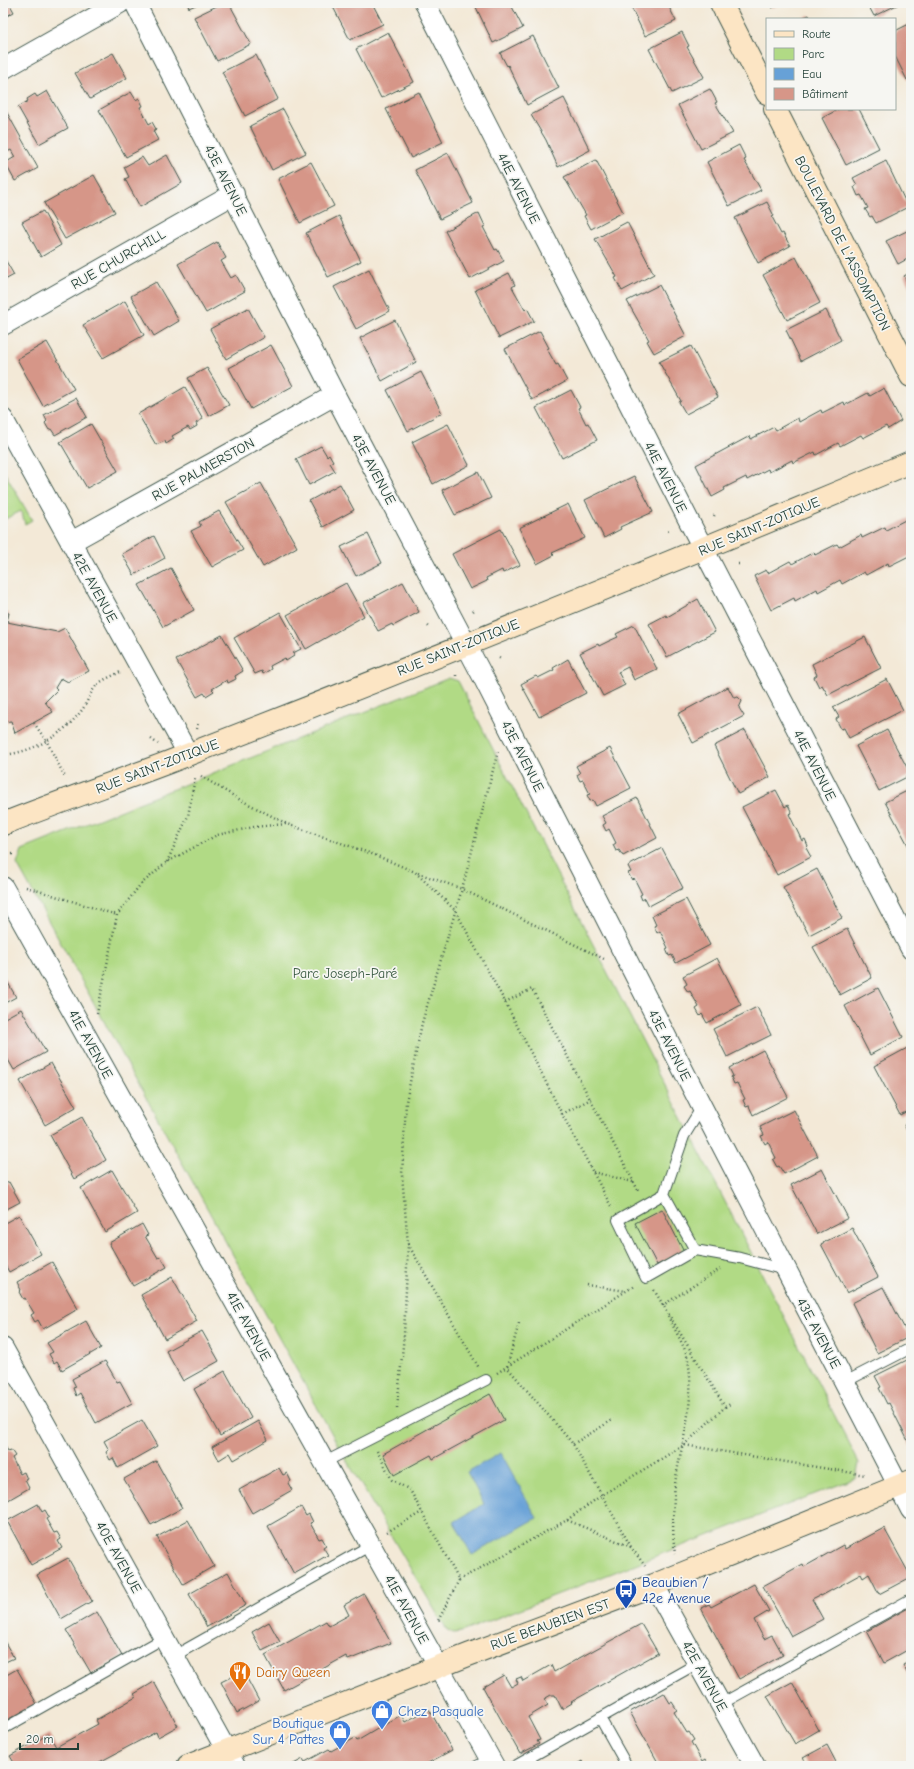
<svg xmlns="http://www.w3.org/2000/svg" width="914" height="1769" viewBox="0 0 914 1769" font-family="'Comic Neue',sans-serif">
	<style>
		.green { fill: #b1da85; stroke: #688c5c }
		.water { fill: #67a1d7; stroke: #436f86 }
		.building { fill: #d69688 }
		.lines { fill: none; stroke-linecap: round; stroke-linejoin: round }
		.lane-casing { stroke: #3f574c; stroke-width: 12 }
		.street-casing { stroke: #3f574c; stroke-width: 22 }
		.secondary-casing { stroke: #3f574c; stroke-width: 24 }
		.path { stroke: #3f574c; stroke-width: 2.5; stroke-dasharray: 1 3; stroke-linecap: butt }
		.lane { stroke: #fff; stroke-width: 10 }
		.street { stroke: #fff; stroke-width: 20 }
		.secondary { stroke: #fce5c4; stroke-width: 22 }
		.labels { text-anchor: middle; stroke-width: 3.5; stroke-linejoin: round; paint-order: stroke }
		.street-label { font-size: 14px; fill: #1f3d34; stroke: #f6f6f2 }
		.park-label { font-size: 14px; fill: #3c5c44; stroke: #f6f6f2 }
		.transit-label { font-size: 14px; fill: #164399; stroke: #f6f6f2; text-anchor: start }
		.food-label { font-size: 14px; fill: #c56008; stroke: #f6f6f2; text-anchor: start }
		.shop-label { font-size: 14px; fill: #366cbe; stroke: #f6f6f2; text-anchor: start }
	</style>
	<rect width="100%" height="100%" fill="#f6f6f2"/>
	<filter id="ink" filterUnits="userSpaceOnUse"><feTurbulence type="fractalNoise" baseFrequency=".025" numOctaves="2"/><feDisplacementMap in="SourceGraphic" scale="8" xChannelSelector="R" yChannelSelector="G"/><feConvolveMatrix kernelMatrix="1 2 1 2 8 2 1 2 1" color-interpolation-filters="sRGB"/></filter>
	<filter id="wash" filterUnits="userSpaceOnUse"><feTurbulence type="fractalNoise" baseFrequency=".012" numOctaves="4" result="noise"/><feDisplacementMap in="SourceGraphic" scale="16" xChannelSelector="R" yChannelSelector="G"/><feGaussianBlur stdDeviation="0.9" result="paint"/><feColorMatrix in="noise" values="0 0 0 0 0 0 0 0 0 0 0 0 0 0 0 0 0 1.4 0 .05"/><feComposite in="paint" operator="in"/></filter>
	<g filter="url(#wash)">
		<rect width="100%" height="100%" fill="#f3e9d7"/>
		<g class="green">
			<path d="M3,470L32,520L25,524L21,511L3,520Z"/>
			<path d="M449,678L458,681L859,1463L856,1478L461,1632L453,1633L446,1629L343,1454L17,864L22,850Z"/>
		</g>
		<path class="water" d="M501,1453L537,1518L472,1555L454,1522L484,1504L467,1472Z"/>
		<g id="blocks">
			<g class="building">
				<path d="M3,3H9L14,12L3,18Z"/>
				<path d="M187,3H200L189,8Z"/>
				<path d="M223,3H229L251,44L217,61L194,17Z"/>
				<path d="M331,3H372L383,24L350,40Z"/>
				<path d="M474,3H510L523,28L493,43Z"/>
				<path d="M629,3H667L676,21L645,36Z"/>
				<path d="M769,3H781L772,8Z"/>
				<path d="M867,3H901L874,16Z"/>
				<path d="M809,15L811,19H801Z"/>
				<path d="M911,23V78L907,80L895,56V31Z"/>
				<path d="M388,32L414,82L381,98L356,49Z"/>
				<path d="M682,32L689,46L687,47L704,77L672,93L649,49Z"/>
				<path d="M533,36L559,88L527,105L508,65L507,66L500,53Z"/>
				<path d="M113,53L127,78L90,99L75,73Z"/>
				<path d="M256,55L278,99L245,116L222,72Z"/>
				<path d="M710,89L717,102L715,103L733,133L701,149L678,105Z"/>
				<path d="M47,91L68,128L39,144L18,107L28,101L27,99L35,94L37,97Z"/>
				<path d="M131,92L136,100L139,98L143,106L140,107L149,124L152,122L156,129L153,131L158,140L126,157L99,110Z"/>
				<path d="M419,92L443,142L411,158L386,109Z"/>
				<path d="M564,98L590,150L558,167L546,140L531,115Z"/>
				<path d="M283,109L306,153L272,170L250,126Z"/>
				<path d="M839,109H859L879,148L846,165L822,118Z"/>
				<path d="M6,111L38,168L15,181L5,163L15,157L11,150L3,154V113Z"/>
				<path d="M739,145L746,159L744,160L761,190L729,206L707,162Z"/>
				<path d="M448,153L473,203L440,219L415,170Z"/>
				<path d="M167,155L182,183L140,207L125,179L129,177L124,167L142,157L148,166Z"/>
				<path d="M596,160L623,212L591,229L584,216L586,215L564,177Z"/>
				<path d="M886,161L908,207L876,223L872,216L870,217L865,209L868,208L861,195L858,196L854,187L857,185L853,178Z"/>
				<path d="M311,162L334,206L300,223L278,179Z"/>
				<path d="M94,175L115,212L65,239L44,203Z"/>
				<path d="M767,202L774,216L772,217L781,234L783,233L790,246L758,263L735,218Z"/>
				<path d="M43,211L61,245L41,257L22,222Z"/>
				<path d="M479,213L485,226L483,227L495,250L497,249L504,261L470,279L445,231Z"/>
				<path d="M339,216L361,261L328,277L306,233Z"/>
				<path d="M627,222L654,274L622,291L615,278L617,277L595,239Z"/>
				<path d="M911,229V257L898,264L886,241Z"/>
				<path d="M217,242L226,258L221,261L231,278L236,275L245,291L206,313L178,264Z"/>
				<path d="M3,256L14,275L3,281Z"/>
				<path d="M796,257L820,303L787,320L763,275Z"/>
				<path d="M369,269L390,311L356,329L334,287Z"/>
				<path d="M911,272V290L904,276Z"/>
				<path d="M509,273L515,285L512,287L525,310L527,308L534,321L499,338L475,290Z"/>
				<path d="M156,282L179,321L154,336L131,296Z"/>
				<path d="M659,285L686,336L654,353L647,341L649,340L627,301Z"/>
				<path d="M125,301L144,335L103,358L83,325Z"/>
				<path d="M248,308L264,337L226,359L210,329Z"/>
				<path d="M826,310L841,340L801,361L786,330Z"/>
				<path d="M395,320L416,362L382,381L360,338Z"/>
				<path d="M540,331L549,348L547,349L556,365L558,364L567,381L532,400L505,349Z"/>
				<path d="M47,342L74,389L43,406L17,359Z"/>
				<path d="M271,345L293,386L251,409L229,368Z"/>
				<path d="M691,346L718,397L686,414L679,402L681,401L659,362Z"/>
				<path d="M207,368L229,405L209,416L188,378Z"/>
				<path d="M421,372L442,413L408,431L387,390Z"/>
				<path d="M185,387L203,419L196,423L197,426L190,430L188,427L172,436L174,439L166,444L165,441L156,445L138,414Z"/>
				<path d="M884,388L901,421L888,429L886,426L863,438L861,435L840,446L838,443L816,455L815,452L793,463L792,460L769,472L768,469L747,480L746,477L724,488L725,490L712,497L696,465L750,436L751,439L774,427L776,430L798,418L799,422L821,410L822,413L844,402L845,405L868,393L870,396Z"/>
				<path d="M571,390L580,407L578,408L586,424L588,423L597,440L562,458L536,408Z"/>
				<path d="M76,398L87,417L55,435L51,429L49,430L45,423L47,421L44,415Z"/>
				<path d="M91,424L118,471L87,488L60,442Z"/>
				<path d="M448,424L469,465L433,484L412,442Z"/>
				<path d="M321,446L327,456L329,454L333,461L330,463L335,471L309,485L296,459Z"/>
				<path d="M478,472L491,498L455,515L442,490Z"/>
				<path d="M634,476L653,512L620,527L621,529L604,538L585,500Z"/>
				<path d="M261,483L297,547L263,567L226,502Z"/>
				<path d="M340,484L354,510L323,527L309,501Z"/>
				<path d="M568,504L585,538L552,553L554,555L537,564L519,528Z"/>
				<path d="M219,511L243,550L212,567L191,531L201,526L199,522Z"/>
				<path d="M909,518L910,521L911,520V555L889,566L888,563L866,575L864,572L842,584L840,580L818,592L817,589L795,601L794,598L771,610L754,576L766,570L768,573L790,561L792,564L814,552L815,555L837,544L839,547L861,535L862,538L885,527L886,530Z"/>
				<path d="M501,529L520,565L503,573L502,570L486,578L487,581L470,589L452,554Z"/>
				<path d="M368,534L382,563L356,576L341,547Z"/>
				<path d="M154,536L165,558L134,575L122,554Z"/>
				<path d="M171,568L194,610L163,627L139,585Z"/>
				<path d="M403,582L419,612L393,626L392,624L378,631L363,603Z"/>
				<path d="M346,583L364,616L306,649L287,615Z"/>
				<path d="M698,599L715,632L667,657L649,624L666,615L667,617Z"/>
				<path d="M3,612L9,613L7,622L57,632L65,628L89,671L68,682L61,678L55,688L57,690L45,702L53,712L15,733L11,721L3,722Z"/>
				<path d="M280,612L301,649L293,653L294,656L286,661L285,658L270,666L271,669L263,674L262,671L255,674L234,638Z"/>
				<path d="M634,625L657,669L634,680L628,667L618,672L625,685L603,696L580,653L598,644L599,646L609,641L618,637L616,634Z"/>
				<path d="M222,635L243,671L235,676L236,679L228,683L227,680L212,689L214,691L206,696L204,693L197,697L176,660Z"/>
				<path d="M865,637L881,668L828,695L822,685L819,687L814,677L817,675L812,664Z"/>
				<path d="M568,659L586,693L539,717L521,684L536,676L538,678L554,670L553,668Z"/>
				<path d="M887,679L903,710L849,738L844,728L841,729L836,719L839,717L833,707Z"/>
				<path d="M728,687L734,698L738,697L742,701L739,708L744,716L693,743L678,714Z"/>
				<path d="M745,730L770,777L738,794L714,746Z"/>
				<path d="M887,730L911,775L879,791L856,746Z"/>
				<path d="M610,748L631,788L596,806L593,800L590,801L587,795L590,794L583,780L580,781L577,775L580,773L576,766Z"/>
				<path d="M911,789V846L909,847L885,802Z"/>
				<path d="M776,790L785,807L788,805L792,813L789,814L802,841L805,839L808,846L806,848L811,857L777,875L742,807Z"/>
				<path d="M637,798L657,838L623,856L619,850L616,851L613,845L616,843L609,829L606,831L603,825L606,823L602,816Z"/>
				<path d="M662,848L683,888L649,906L645,898L642,900L640,895L642,894L634,878L632,880L628,873L631,872L628,866Z"/>
				<path d="M817,869L842,918L809,935L783,887Z"/>
				<path d="M686,899L710,945L676,963L672,955L669,956L666,949L668,948L660,931L657,933L654,926L656,925L652,916Z"/>
				<path d="M847,929L872,978L840,995L813,947Z"/>
				<path d="M717,958L741,1005L707,1023L702,1014L700,1016L696,1009L699,1007L690,991L688,992L684,986L687,984L683,976Z"/>
				<path d="M3,974L16,997L3,1004Z"/>
				<path d="M878,988L903,1037L870,1055L845,1006Z"/>
				<path d="M757,1007L771,1035L727,1057L713,1029Z"/>
				<path d="M21,1009L46,1052L14,1070L3,1051V1019Z"/>
				<path d="M909,1047L911,1051V1109L900,1115L874,1066Z"/>
				<path d="M763,1050L788,1097L753,1115L749,1106L746,1107L743,1100L745,1099L737,1083L734,1084L731,1077L733,1076L729,1068Z"/>
				<path d="M51,1063L76,1107L45,1125L20,1081Z"/>
				<path d="M794,1110L818,1156L784,1174L779,1166L777,1167L773,1160L776,1158L768,1142L765,1144L761,1136L764,1135L760,1127Z"/>
				<path d="M82,1117L106,1160L74,1179L50,1135Z"/>
				<path d="M911,1121V1138L904,1125Z"/>
				<path d="M822,1169L848,1218L817,1234L791,1185Z"/>
				<path d="M112,1170L137,1213L105,1232L81,1188Z"/>
				<path d="M9,1182L20,1202L3,1211V1185Z"/>
				<path d="M662,1209L684,1252L657,1265L635,1223Z"/>
				<path d="M19,1215L41,1254L9,1272L3,1261V1224Z"/>
				<path d="M142,1224L148,1235L145,1236L158,1258L161,1257L167,1267L133,1286L109,1243Z"/>
				<path d="M852,1228L878,1277L847,1293L821,1244Z"/>
				<path d="M52,1262L78,1309L43,1329L38,1320L35,1322L31,1315L34,1313L25,1298L23,1299L19,1292L21,1290L17,1282Z"/>
				<path d="M172,1277L197,1321L165,1339L141,1295Z"/>
				<path d="M883,1287L909,1337L877,1353L852,1303Z"/>
				<path d="M86,1321L101,1348L62,1370L57,1361L54,1363L49,1354L53,1352L47,1343Z"/>
				<path d="M202,1331L219,1361L183,1381L166,1351Z"/>
				<path d="M911,1358V1447L889,1403L887,1404L879,1388L881,1387L875,1376Z"/>
				<path d="M105,1361L117,1382L120,1381L132,1403L96,1423L80,1393L76,1396L73,1388L76,1387L72,1379Z"/>
				<path d="M225,1371L251,1418L220,1436L194,1389Z"/>
				<path d="M490,1394L504,1420L433,1459L431,1455L394,1475L383,1454Z"/>
				<path d="M142,1420L157,1446L118,1468L113,1458L110,1460L106,1452L109,1450L104,1441Z"/>
				<path d="M258,1421L268,1440L234,1460L230,1453L219,1460L212,1447Z"/>
				<path d="M3,1443L8,1451L11,1450L15,1456L12,1458L20,1474L24,1472L27,1479L25,1480L29,1488L3,1503Z"/>
				<path d="M156,1461L182,1508L151,1525L124,1479Z"/>
				<path d="M279,1468L283,1475L287,1473L291,1481L288,1483L292,1490L252,1513L239,1490Z"/>
				<path d="M38,1504L42,1512L45,1510L49,1517L46,1519L54,1533L57,1532L61,1539L58,1541L62,1548L31,1565L7,1521Z"/>
				<path d="M301,1507L306,1516L309,1514L313,1522L310,1523L319,1539L322,1538L326,1545L323,1547L328,1555L294,1574L268,1526Z"/>
				<path d="M188,1520L214,1566L183,1584L157,1537Z"/>
				<path d="M884,1528L911,1577L879,1594L869,1574L863,1578L861,1574L821,1596L820,1595L812,1599L823,1619L791,1636L763,1586L803,1564L804,1567L843,1545L845,1549Z"/>
				<path d="M68,1558L92,1601L61,1619L37,1575Z"/>
				<path d="M228,1572L246,1605L207,1627L189,1594Z"/>
				<path d="M754,1584L769,1611L754,1620L764,1639L772,1635L783,1655L739,1679L701,1608L709,1604L711,1607Z"/>
				<path d="M364,1594L391,1643L348,1660L346,1656L284,1690L265,1655L326,1621L329,1626L349,1615L344,1605Z"/>
				<path d="M910,1607L911,1609V1648L884,1663L867,1631Z"/>
				<path d="M97,1612L122,1656L91,1673L66,1630Z"/>
				<path d="M269,1622L280,1642L262,1651L252,1632Z"/>
				<path d="M641,1624L658,1653L571,1702L572,1703L562,1709L555,1695H551L544,1699L548,1705L528,1717L540,1740L537,1741L539,1744L520,1754L483,1687L504,1675L511,1687L518,1683L516,1679L521,1677L523,1681L551,1665L554,1672Z"/>
				<path d="M3,1639L14,1658L3,1663Z"/>
				<path d="M911,1661V1680L903,1665Z"/>
				<path d="M17,1669L37,1704L3,1722V1677Z"/>
				<path d="M243,1671L259,1701L237,1713L221,1682Z"/>
				<path d="M154,1682L178,1726L158,1737L156,1732L92,1766H16L10,1756L49,1734L56,1747L98,1724L96,1720L136,1697L134,1694Z"/>
				<path d="M792,1682L819,1730L795,1744L767,1696Z"/>
				<path d="M664,1693L670,1703L672,1702L677,1710L674,1712L687,1733L689,1732L694,1740L691,1742L702,1762L705,1760L709,1766H660L630,1712Z"/>
				<path d="M429,1709L452,1750L428,1763L429,1766H403L402,1763L396,1766H290L303,1759L305,1762L329,1749L331,1751L355,1738L357,1741L401,1715L405,1722Z"/>
				<path d="M827,1745L838,1766H808L803,1758Z"/>
				<path d="M582,1761L585,1766H574Z"/>
			</g>
		</g>
	</g>
	<g filter="url(#ink)">
		<use href="#blocks" fill-opacity="0" stroke="#3f574c" stroke-width="1"/>
		<g class="lines">
			<g class="lane-casing">
				<g id="lane">
					<path d="M664,1194L695,1250L646,1278L618,1220L664,1194L684,1136L702,1107"/>
					<path d="M695,1250L740,1258L785,1270"/>
					<path d="M845,1382L911,1348"/>
					<path d="M325,1462L486,1380"/>
					<path d="M174,1656L371,1545"/>
					<path d="M721,1704L911,1599"/>
					<path d="M600,1718L627,1766"/>
					<path d="M3,1729L164,1638"/>
					<path d="M477,1766L490,1759"/>
					<path d="M515,1766L698,1663"/>
				</g>
			</g>
			<g class="street-casing">
				<g id="street">
					<path d="M135,3L335,395L482,675L702,1107L911,1510"/>
					<path d="M425,3L691,525L911,949"/>
					<path d="M3,69L120,3"/>
					<path d="M3,325L234,194"/>
					<path d="M3,419L188,754"/>
					<path d="M71,542L335,395"/>
					<path d="M3,887L494,1766"/>
					<path d="M3,1348L235,1766"/>
					<path d="M654,1585L755,1766"/>
				</g>
			</g>
			<g class="secondary-casing">
				<g id="secondary">
					<path d="M721,3L767,93"/>
					<path d="M775,109L911,376"/>
					<path d="M3,824C58,802 114,783 169,762C417,666 665,565 911,462"/>
					<path d="M188,1766L468,1655L654,1585L911,1481"/>
				</g>
			</g>
			<g class="path">
				<path d="M908,436L911,437"/>
				<path d="M714,516L715,514"/>
				<path d="M668,531L670,533"/>
				<path d="M738,564H740"/>
				<path d="M473,611L475,609"/>
				<path d="M428,626L430,628"/>
				<path d="M499,658L501,659"/>
				<path d="M456,676V674"/>
				<path d="M34,723L47,742L65,777"/>
				<path d="M197,729L198,722"/>
				<path d="M151,739L158,744"/>
				<path d="M3,755C34,752 63,735 82,710C87,703 90,693 96,686C101,680 113,676 120,672"/>
				<path d="M201,776L237,798L287,824L375,855L415,872L455,910L505,1002L562,1114L612,1208"/>
				<path d="M12,854H14"/>
				<path d="M167,862L188,816L195,778"/>
				<path d="M418,873L462,889L604,959"/>
				<path d="M26,887L117,915"/>
				<path d="M505,1002L532,989L639,1192"/>
				<path d="M97,1014L117,915L140,885L167,862L217,835L254,827L286,824"/>
				<path d="M562,1114L591,1099"/>
				<path d="M593,1172L633,1182"/>
				<path d="M408,1244L479,1368"/>
				<path d="M587,1285L626,1291"/>
				<path d="M654,1290L725,1407L684,1445"/>
				<path d="M663,1306V1305L720,1269"/>
				<path d="M668,1316C673,1327 686,1348 688,1360C696,1403 681,1443 675,1484C673,1508 672,1530 675,1554"/>
				<path d="M519,1323L507,1367L573,1444L631,1547"/>
				<path d="M497,1373L634,1286"/>
				<path d="M725,1407L732,1403"/>
				<path d="M397,1408L404,1335L408,1244L402,1175L406,1102L422,1023L462,889L498,751"/>
				<path d="M573,1444L614,1419"/>
				<path d="M377,1451L392,1480L410,1490L459,1580L437,1623"/>
				<path d="M567,1520L602,1495L684,1445L865,1475"/>
				<path d="M387,1532L422,1512"/>
				<path d="M459,1580L567,1520L631,1547L645,1566"/>
			</g>
			<use href="#lane" class="lane"/>
			<use href="#street" class="street"/>
			<use href="#secondary" class="secondary"/>
		</g>
	</g>
	<defs>
		<g id="bus-pin" transform="scale(1.15)"><path d="M0 17L-7.5 6A9.5 9.5 0 1 1 7.5 6Z" fill="#1a4fb4" stroke="#f6f6f2"/><path d="M-5-6H5V4H4V6H2V4H-2V6H-4V4H-5ZM-3.5-4V0h7V-4ZM-3.5 1.2v1.5H-2V1.2ZM2 1.2v1.5H3.5V1.2Z" fill="#fff"/></g>
		<g id="restaurant-pin" transform="scale(1.15)"><path d="M0 17L-7.5 6A9.5 9.5 0 1 1 7.5 6Z" fill="#e8710a" stroke="#f6f6f2"/><path d="M-5-6h1v4h1v-4h1v4h1v-4h1v5L-1.5 .5V6h-2V.5L-5-1ZM5-6V6H3V1.5H1.5Q1.5-4 5-6Z" fill="#fff"/></g>
		<g id="shop-pin" transform="scale(1.15)"><path d="M0 17L-7.5 6A9.5 9.5 0 1 1 7.5 6Z" fill="#3f7fe0" stroke="#f6f6f2"/><path d="M-5-2.5h2.3a2.7 3.5 0 0 1 5.4 0H5L5.5 6h-11ZM-1.5-2.5h3a1.5 2.3 0 0 0-3 0Z" fill="#fff"/></g>
	</defs>
	<g fill-rule="evenodd">
		<use href="#bus-pin" x="626" y="1590"/>
		<use href="#restaurant-pin" x="240" y="1672"/>
		<use href="#shop-pin" x="382" y="1711"/>
		<use href="#shop-pin" x="340" y="1731"/>
	</g>
	<g class="labels">
		<g class="street-label">
			<text transform="translate(226 180) rotate(63)" y="5">43E AVENUE</text>
			<text transform="translate(519 188) rotate(63)" y="5">44E AVENUE</text>
			<text transform="translate(843 243) rotate(63)" y="5">BOULEVARD DE L'ASSOMPTION</text>
			<text transform="translate(118 259) rotate(-30)" y="5">RUE CHURCHILL</text>
			<text transform="translate(203 469) rotate(-29)" y="5">RUE PALMERSTON</text>
			<text transform="translate(374 469) rotate(62)" y="5">43E AVENUE</text>
			<text transform="translate(666 477) rotate(63)" y="5">44E AVENUE</text>
			<text transform="translate(759 526) rotate(-23)" y="5">RUE SAINT-ZOTIQUE</text>
			<text transform="translate(95 587) rotate(61)" y="5">42E AVENUE</text>
			<text transform="translate(458 647) rotate(-22)" y="5">RUE SAINT-ZOTIQUE</text>
			<text transform="translate(523 756) rotate(63)" y="5">43E AVENUE</text>
			<text transform="translate(815 765) rotate(63)" y="5">44E AVENUE</text>
			<text transform="translate(157 766) rotate(-21)" y="5">RUE SAINT-ZOTIQUE</text>
			<text transform="translate(91 1044) rotate(61)" y="5">41E AVENUE</text>
			<text transform="translate(670 1045) rotate(63)" y="5">43E AVENUE</text>
			<text transform="translate(249 1326) rotate(61)" y="5">41E AVENUE</text>
			<text transform="translate(819 1333) rotate(62)" y="5">43E AVENUE</text>
			<text transform="translate(119 1557) rotate(61)" y="5">40E AVENUE</text>
			<text transform="translate(407 1609) rotate(61)" y="5">41E AVENUE</text>
			<text transform="translate(550 1624) rotate(-20)" y="5">RUE BEAUBIEN EST</text>
			<text transform="translate(705 1676) rotate(61)" y="5">42E AVENUE</text>
		</g>
		<g class="park-label">
			<text x="345" y="978">Parc Joseph-Paré</text>
		</g>
		<g class="transit-label">
			<text x="642" y="1587">Beaubien /<tspan x="642" dy="16">42e Avenue</tspan></text>
		</g>
		<g class="food-label">
			<text x="256" y="1677">Dairy Queen</text>
		</g>
		<g class="shop-label">
			<text x="398" y="1716">Chez Pasquale</text>
			<text x="324" y="1728" text-anchor="end">Boutique<tspan x="324" dy="16">Sur 4 Pattes</tspan></text>
		</g>
	</g>
	<rect width="914" height="1769" fill="none" stroke="#f6f6f2" stroke-width="16"/>
	<rect x="766" y="18" width="130" height="92" fill="#f6f6f2" stroke="#a0aca6"/>
	<rect x="774" y="31" width="20" height="6" fill="#fce5c4" stroke="#a0aca6"/>
	<text x="802" y="38" font-size="12" fill="#1f3d34">Route</text>
	<rect x="774" y="48" width="20" height="12" fill="#b1da85" stroke="#a0aca6"/>
	<text x="802" y="58" font-size="12" fill="#1f3d34">Parc</text>
	<rect x="774" y="68" width="20" height="12" fill="#67a1d7" stroke="#a0aca6"/>
	<text x="802" y="78" font-size="12" fill="#1f3d34">Eau</text>
	<rect x="774" y="88" width="20" height="12" fill="#d69688" stroke="#a0aca6"/>
	<text x="802" y="98" font-size="12" fill="#1f3d34">Bâtiment</text>
	<path d="M20 1743v6h58v-6" fill="none" stroke="#1f3d34" stroke-width="2"/>
	<text x="26" y="1743" font-size="12" fill="#1f3d34" stroke="#f6f6f2" stroke-width="3" paint-order="stroke">20 m</text>
</svg>
